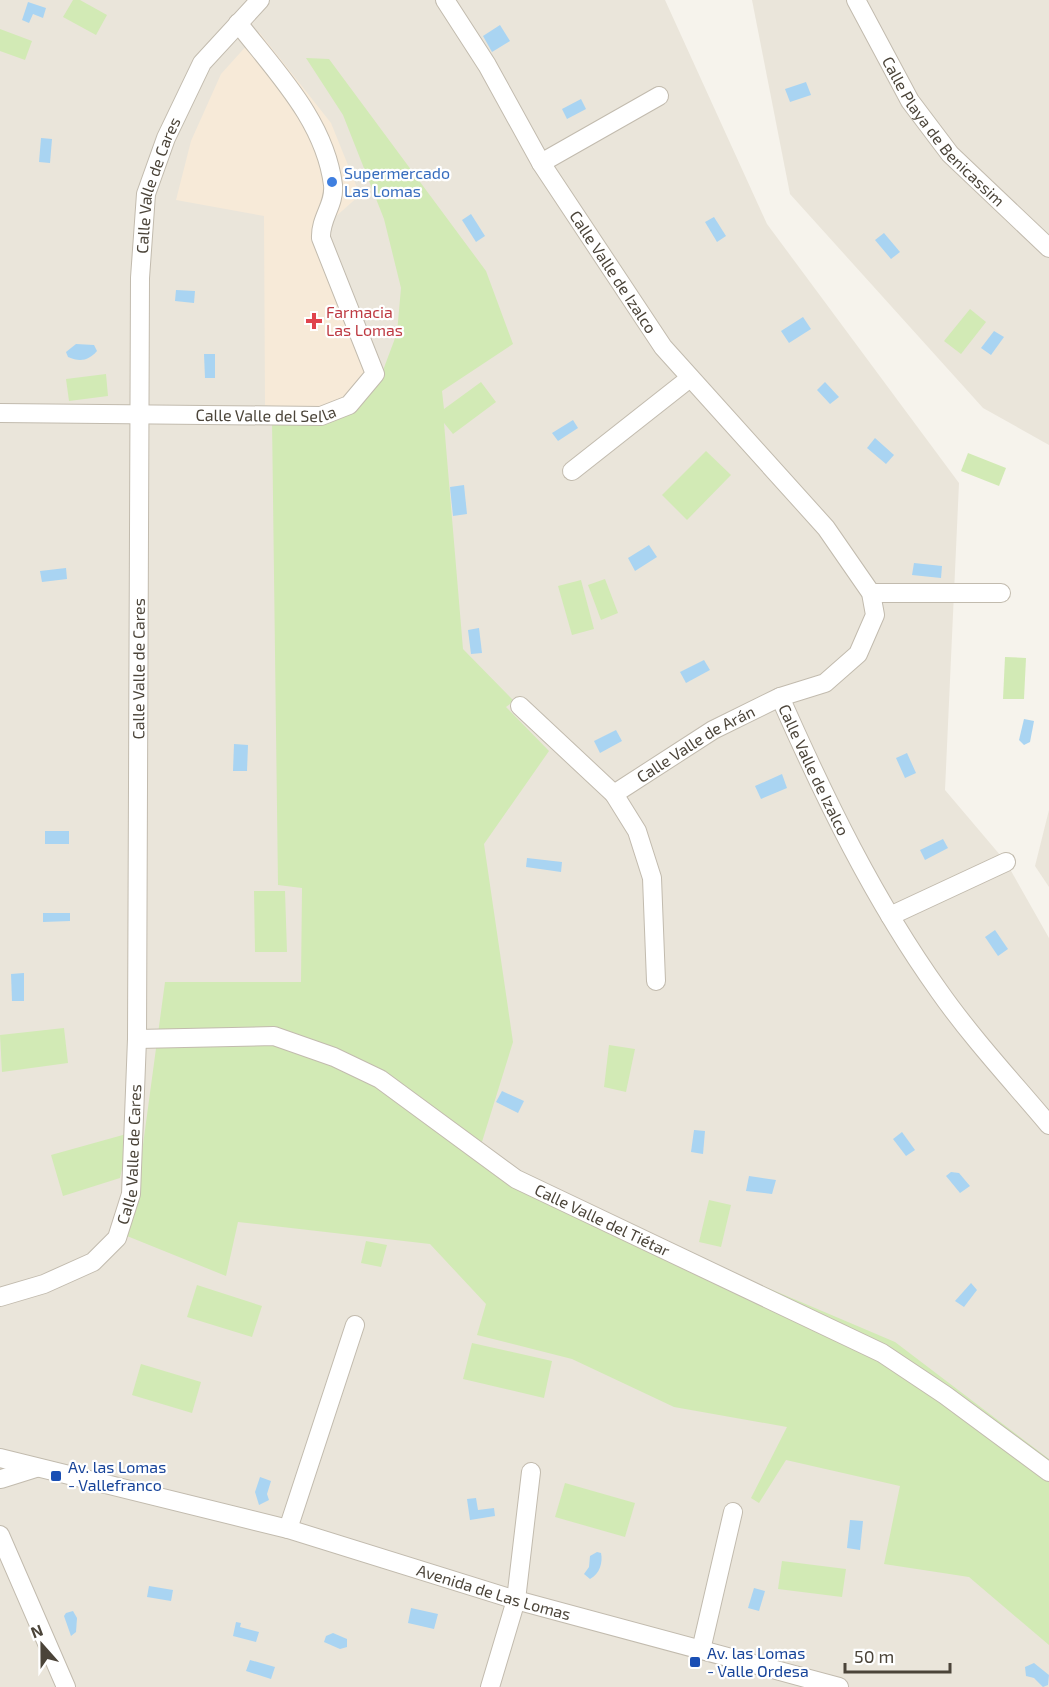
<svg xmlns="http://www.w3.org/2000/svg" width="1049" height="1687" viewBox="0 0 1049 1687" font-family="'Exo 2',sans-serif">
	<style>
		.residential { fill: #eae5da }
		.commercial { fill: #f7ead8 }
		.green { fill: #d2eab5 }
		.water { fill: #a9d4f2 }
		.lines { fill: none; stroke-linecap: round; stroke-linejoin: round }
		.minor-casing { stroke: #c2bbae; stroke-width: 20 }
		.minor { stroke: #fff; stroke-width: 18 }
		.shop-dot { fill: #3f7fe0; stroke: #fff; stroke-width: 2 }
		.health-dot { fill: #e0444e; stroke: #fff; stroke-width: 2 }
		.transit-dot { fill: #1a4fb4; stroke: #fff; stroke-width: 2 }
		.labels { text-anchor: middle; stroke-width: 4.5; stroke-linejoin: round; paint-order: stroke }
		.street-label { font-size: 16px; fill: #4b4439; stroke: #fff }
		.shop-label { font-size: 16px; fill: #366cbe; stroke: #fff; text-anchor: start }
		.health-label { font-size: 16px; fill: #be3a42; stroke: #fff; text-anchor: start }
		.transit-label { font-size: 16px; fill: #164399; stroke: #fff; text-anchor: start }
	</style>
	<rect width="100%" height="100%" fill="#f6f3ec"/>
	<g class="residential">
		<path d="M0,0H665L767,224L959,483L945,790L1006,862L1049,938V1687H0Z"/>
		<path d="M752,0H1049V445L983,408L790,194Z"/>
		<path d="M1049,810V887L1035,866Z"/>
	</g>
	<path class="commercial" d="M259,32L331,123L360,195L325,226L369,375L343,401L307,410L265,405L264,216L176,200L191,141L221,74Z"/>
	<g class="green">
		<path d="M73,0H80L107,15L96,35L63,17Z"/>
		<path d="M0,29L32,41L25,60L0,51Z"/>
		<path d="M306,58L329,59L486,271L513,344L442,391L444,409L481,382L496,402L453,434L444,423L463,649L514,701L506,707L549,751L484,844L513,1042L481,1145L529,1177L610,1221L895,1342L1049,1459V1645L969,1577L884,1564L900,1486L786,1460L759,1503L751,1498L787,1427L674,1407L572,1359L477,1335L486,1304L430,1244L238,1222L226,1276L122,1234L137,1189L165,982H301L302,888L278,885L272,420L317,422L379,381L397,333L401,288L384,219L343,115Z"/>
		<path d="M970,309L986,322L961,354L944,341Z"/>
		<path d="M106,374L108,396L69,401L66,379Z"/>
		<path d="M706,451L731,475L687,520L662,495Z"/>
		<path d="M968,453L1006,468L999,486L961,471Z"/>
		<path d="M605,579L618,613L601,620L588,585Z"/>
		<path d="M581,580L594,629L572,635L558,586Z"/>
		<path d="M1005,657L1026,658L1024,699H1003Z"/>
		<path d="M254,891H285L287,952H255Z"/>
		<path d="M64,1028L68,1063L2,1072L0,1035Z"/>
		<path d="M609,1045L635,1049L626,1092L604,1087Z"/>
		<path d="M130,1133L120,1178L63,1196L51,1155Z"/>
		<path d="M709,1200L731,1205L721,1247L699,1242Z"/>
		<path d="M366,1241L387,1245L381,1267L361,1263Z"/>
		<path d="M197,1285L262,1306L252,1337L187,1317Z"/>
		<path d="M472,1343L552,1361L544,1398L463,1379Z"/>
		<path d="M141,1364L201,1382L192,1413L132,1395Z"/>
		<path d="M565,1483L635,1503L625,1537L555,1517Z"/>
		<path d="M782,1561L846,1569L842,1597L778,1589Z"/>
	</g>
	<g class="water">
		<path d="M28,2L46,8L43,18L33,14L29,23L22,20Z"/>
		<path d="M500,25L510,41L492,52L483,36Z"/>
		<path d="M806,82L811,95L790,102L785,89Z"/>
		<path d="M581,99L586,109L567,119L562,109Z"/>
		<path d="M41,138L52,139L50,163L39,162Z"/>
		<path d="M471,214L485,236L476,242L462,220Z"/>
		<path d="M714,217L726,236L717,242L705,222Z"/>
		<path d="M884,233L900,252L891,259L875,240Z"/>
		<path d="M176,290L195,291L194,303L175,301Z"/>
		<path d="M803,317L811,329L789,343L781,331Z"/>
		<path d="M994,331L1004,337L991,355L981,348Z"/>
		<path d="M76,344L94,345L97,351C88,361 80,362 68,357L66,352Z"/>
		<path d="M204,354H215V378H205Z"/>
		<path d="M825,382L839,397L830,404L817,390Z"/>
		<path d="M573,420L578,428L558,441L552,433Z"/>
		<path d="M875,438L894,455L886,464L867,448Z"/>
		<path d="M464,485L467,514L453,516L450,487Z"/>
		<path d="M649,545L657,557L635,571L628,558Z"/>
		<path d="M914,563L942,566L941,578L912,575Z"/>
		<path d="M66,568L67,579L42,582L40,571Z"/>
		<path d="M479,628L482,653L471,654L468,630Z"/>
		<path d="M704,660L710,670L686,683L680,672Z"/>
		<path d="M1024,719L1034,721L1030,742L1024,745L1019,740Z"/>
		<path d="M616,730L622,741L600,753L594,741Z"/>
		<path d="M234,744L248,745L247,771H233Z"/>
		<path d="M907,753L916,773L905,778L896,758Z"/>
		<path d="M782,774L787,788L761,799L755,786Z"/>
		<rect x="45" y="831" width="24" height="13"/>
		<path d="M943,839L948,848L925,860L920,850Z"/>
		<path d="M527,858L562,862L561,872L526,867Z"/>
		<path d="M43,913H70V921L43,922Z"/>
		<path d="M995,930L1008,949L998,956L985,937Z"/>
		<path d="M24,973V1001H12L11,974Z"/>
		<path d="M502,1091L524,1101L518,1113L496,1102Z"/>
		<path d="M694,1130L705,1131L703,1154L691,1152Z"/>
		<path d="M902,1132L915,1150L906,1156L893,1139Z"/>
		<path d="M951,1172L959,1173L970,1186L960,1193L946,1176Z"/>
		<path d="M749,1176L776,1180L772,1194L746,1191Z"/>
		<path d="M971,1283L977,1290L964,1307L955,1301Z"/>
		<path d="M260,1477L271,1481L267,1494L269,1500L259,1505L255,1492Z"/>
		<path d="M476,1498L478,1510L494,1508L495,1516L470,1520L467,1499Z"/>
		<path d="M850,1520L863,1521L860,1550L847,1548Z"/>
		<path d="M597,1552L601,1553C603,1562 600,1574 590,1579L584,1574L589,1567L590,1556Z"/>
		<path d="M149,1586L173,1590L171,1601L147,1597Z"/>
		<path d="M754,1588L765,1591L759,1611L748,1608Z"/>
		<path d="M411,1608L438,1614L434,1629L408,1623Z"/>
		<path d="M73,1611L77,1618L76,1632L71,1636L64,1616L66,1613Z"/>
		<path d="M236,1622L241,1623L240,1627L259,1632L256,1642L233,1636Z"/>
		<path d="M333,1633L347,1639V1647L340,1649L324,1642L326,1636Z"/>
		<path d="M250,1660L275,1667L271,1679L246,1671Z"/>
		<path d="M1034,1663L1049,1675L1048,1685L1043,1687L1034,1678L1026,1676L1025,1667Z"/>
	</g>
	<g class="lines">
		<g class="minor-casing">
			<g id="minor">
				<path id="s1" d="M445,0L487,65L541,163L663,347L826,528L871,593L875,615L858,654L825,683L780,697C825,799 874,900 939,991C972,1038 1012,1081 1049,1125"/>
				<path id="s2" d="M856,0L910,101L950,154L1049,248"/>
				<path d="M541,163L659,96"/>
				<path id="s3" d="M0,413L321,416L349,405L375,374L321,238C320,218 335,205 333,185C325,121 276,72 238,23"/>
				<path d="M572,471L690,378"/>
				<path d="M871,593H1001"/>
				<path d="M520,706L614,794"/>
				<path d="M890,916L1006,862"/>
				<path id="s4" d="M656,981L652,878L637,831L614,794L713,730L780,697"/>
				<path id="s5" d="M137,1039L274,1036L334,1057L380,1079L516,1179L882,1353L945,1395L1049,1472"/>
				<path id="s6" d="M0,1297L44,1284L93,1262L117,1238L131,1194L137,1039L140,278L146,194L166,138L202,63L260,0"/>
				<path id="s7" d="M0,1458L288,1529L516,1600L839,1687"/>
				<path d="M1,1479L36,1468"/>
				<path d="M288,1529L355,1325"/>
				<path d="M0,1535L66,1687"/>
				<path d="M701,1650L733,1512"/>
				<path d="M490,1687L516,1600L531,1472"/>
			</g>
		</g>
		<use href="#minor" class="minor"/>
	</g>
	<circle class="shop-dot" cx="332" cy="182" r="6"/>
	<path class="health-dot" d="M311 312h6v6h6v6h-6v6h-6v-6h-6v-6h6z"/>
	<g class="transit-dot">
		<rect x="50" y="1470" width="12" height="12" rx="3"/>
		<rect x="689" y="1656" width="12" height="12" rx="3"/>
	</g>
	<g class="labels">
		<g class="street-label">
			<text dy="6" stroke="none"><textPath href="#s2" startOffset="159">Calle Playa de Benicassim</textPath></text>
			<text dy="6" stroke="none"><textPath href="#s6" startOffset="1191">Calle Valle de Cares</textPath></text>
			<text dy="6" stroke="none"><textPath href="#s1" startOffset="320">Calle Valle de Izalco</textPath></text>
			<text dy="6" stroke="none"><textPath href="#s3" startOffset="266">Calle Valle del Sella</textPath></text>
			<text dy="6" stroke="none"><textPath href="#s6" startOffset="705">Calle Valle de Cares</textPath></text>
			<text dy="6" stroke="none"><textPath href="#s4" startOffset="292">Calle Valle de Arán</textPath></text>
			<text dy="6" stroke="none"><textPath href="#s1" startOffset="969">Calle Valle de Izalco</textPath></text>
			<text dy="6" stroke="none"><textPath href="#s6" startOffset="219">Calle Valle de Cares</textPath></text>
			<text dy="6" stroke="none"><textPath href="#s5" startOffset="516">Calle Valle del Tiétar</textPath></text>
			<text dy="6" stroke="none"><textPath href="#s7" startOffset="512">Avenida de Las Lomas</textPath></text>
		</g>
		<g class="shop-label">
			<text x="344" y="179">Supermercado<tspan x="344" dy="18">Las Lomas</tspan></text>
		</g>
		<g class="health-label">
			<text x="326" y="318">Farmacia<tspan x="326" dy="18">Las Lomas</tspan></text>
		</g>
		<g class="transit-label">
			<text x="68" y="1473">Av. las Lomas<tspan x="68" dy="18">- Vallefranco</tspan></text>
			<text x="707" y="1659">Av. las Lomas<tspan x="707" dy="18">- Valle Ordesa</tspan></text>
		</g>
	</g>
	<g transform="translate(42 1645) rotate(339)" stroke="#ffffff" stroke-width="4.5" paint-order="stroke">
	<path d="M0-4.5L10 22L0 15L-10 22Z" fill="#4b4439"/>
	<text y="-9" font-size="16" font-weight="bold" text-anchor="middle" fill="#4b4439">N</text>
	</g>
	<path d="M845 1663v9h105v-9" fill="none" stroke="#4b4439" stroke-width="3"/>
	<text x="854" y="1663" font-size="18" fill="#4b4439" stroke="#ffffff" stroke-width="4.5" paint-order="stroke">50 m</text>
</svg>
